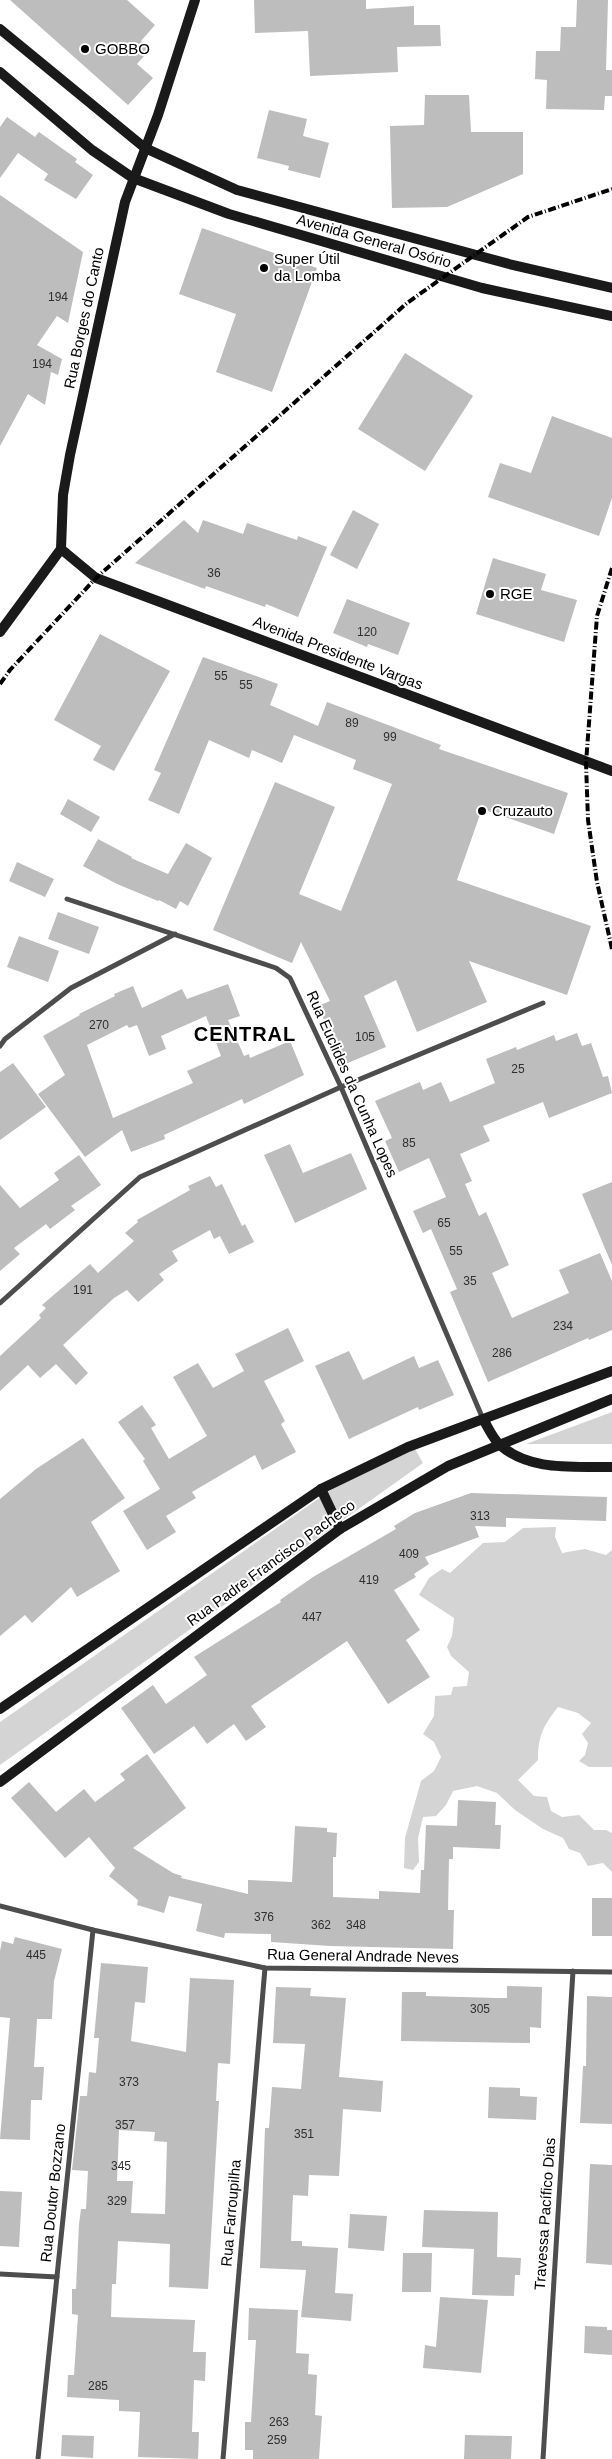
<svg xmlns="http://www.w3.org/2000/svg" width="612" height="2459" viewBox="0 0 612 2459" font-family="Arial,sans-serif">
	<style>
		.green { fill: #d4d4d4 }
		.building { fill: #bdbdbd; fill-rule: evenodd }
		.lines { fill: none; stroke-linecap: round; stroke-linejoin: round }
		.street { stroke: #4d4d4d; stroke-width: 5 }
		.secondary { stroke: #1a1a1a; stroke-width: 10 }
		.rail { stroke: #000; stroke-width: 4; stroke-dasharray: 8 2.5 1 2.5; stroke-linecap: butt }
		.poi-dot { fill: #000; stroke: #fff; stroke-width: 2 }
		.labels { text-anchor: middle; stroke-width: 4; stroke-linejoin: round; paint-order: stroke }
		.number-label { font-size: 12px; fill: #2f2f2f }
		.poi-label { font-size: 15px; fill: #000; stroke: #fff; text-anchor: start }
		.street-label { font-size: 15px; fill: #000; stroke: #fff }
		.district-label { font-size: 20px; font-weight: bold; letter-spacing: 1px; fill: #000; stroke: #fff }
	</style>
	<rect width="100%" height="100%" fill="#fff"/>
	<g class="green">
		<path d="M612,1412V1444H526Z"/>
		<path d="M415,1449L423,1463L0,1765V1722L335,1487Z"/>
		<path d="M556,1527L555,1537L562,1553L585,1549L606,1555L612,1550V1767H589L579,1761L585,1755L588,1743L582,1734L591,1723L578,1713L558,1707C543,1726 538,1736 538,1760L518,1780L534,1796L547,1797L551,1811L562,1817L579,1815L594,1830H606L612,1833V1872L603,1863L588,1866L580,1853L569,1849L563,1838L543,1829L515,1810L497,1793L477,1786L453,1791L446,1805L436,1816L423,1817L418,1838L419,1862L413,1870L404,1868L405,1838L421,1781L434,1771L441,1757L434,1742L423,1734L434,1716L435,1696L451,1695L453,1687L467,1686L469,1672L451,1656L447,1647L452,1636L454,1618L419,1595L429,1578L442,1569L450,1573L483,1543L505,1542L523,1528Z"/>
	</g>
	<g class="building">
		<path d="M10,0H127L155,25L141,41L150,49L137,64L153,78L128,105Z"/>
		<path d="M254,0H366V9L414,6V25H440L441,46L397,47L398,72L310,76L308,31L255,33Z"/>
		<path d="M577,0H608L606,70H612V96H605L604,110L546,109L547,80L535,79L536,51H560L561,27H576Z"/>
		<path d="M425,95H469L471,132H523V174L447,207L392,208L390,126L424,125Z"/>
		<path d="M269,110L307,119L303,136L329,143L320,178L288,170L289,166L257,158Z"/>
		<path d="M7,117L35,137L39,132L77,159L75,162L93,175L76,199L44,180L48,174L18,153L0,178V127Z"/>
		<path d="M0,195L83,252L68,323L57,316L37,345L62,359L58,375L51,372L45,405L28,394L0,446Z"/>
		<path d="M202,228L317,268L272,392L216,372L236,314L179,294Z"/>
		<path d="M405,353L473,396L425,471L358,429Z"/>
		<path d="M552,416L612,438V498L599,536L488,497L500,463L531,473Z"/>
		<path d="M353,510L379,524L357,569L330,555Z"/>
		<path d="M184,520L198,533L203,520L243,534L247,523L297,540L298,536L327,547L298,617L266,604L265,607L206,586L205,589L135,563Z"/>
		<path d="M493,558L546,574L541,590L577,600L564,642L476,614Z"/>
		<path d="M347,599L410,623L398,655L368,644L367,647L333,633Z"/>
		<path d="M100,634L170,671L114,771L93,760L101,746L54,720Z"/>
		<path d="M203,657L278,684L270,705L318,726L327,702L441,745L439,749L568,793L554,834L482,809L457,880L591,926L567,995L469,961L487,1002L417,1032L396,980L364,996L386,1047L343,1065L318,1006L330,1001L301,942L292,963L213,930L275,782L335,807L299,894L341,911L392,784L353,769L356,760L294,735L282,763L252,750L249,758L209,740L179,814L148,800L161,773L154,770Z"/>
		<path d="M68,799L100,817L91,832L60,814Z"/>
		<path d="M98,839L132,857L131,858L168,874L186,843L212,858L188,906L180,901L176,909L159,900L158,901L117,884L83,866Z"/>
		<path d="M17,862L54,879L45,897L9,881Z"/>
		<path d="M58,912L99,927L89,954L48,939Z"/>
		<path d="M19,936L59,951L48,982L7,967Z"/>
		<path d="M228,984L240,1016L228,1020L244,1056L249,1054L250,1058L290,1041L304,1075L244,1104L242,1099L164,1135L165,1139L131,1152L122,1130L85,1157L38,1094L65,1075L43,1036L80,1015L79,1014L115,996L114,994L133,986L142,1008L182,989L187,999ZM206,1016L221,1056L187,1071L193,1083L113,1118L87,1045L127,1025L129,1028L137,1025L149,1056L166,1049L161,1036Z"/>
		<path d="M577,1033L582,1046L591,1043L603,1077L608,1076L612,1093L549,1118L543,1102L483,1126L490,1141L460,1154L472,1181L465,1184L479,1216L486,1212L509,1265L492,1273L512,1318L569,1293L559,1270L600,1253L612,1281V1330L589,1340L588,1338L488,1382L450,1292L457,1289L431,1229L423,1233L413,1211L446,1197L429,1158L399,1172L385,1141L392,1138L375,1101L420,1082L423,1090L441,1082L450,1102L495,1083L486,1059L516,1047L517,1050L554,1035L556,1041Z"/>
		<path d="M13,1063L46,1107L0,1140V1072Z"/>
		<path d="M290,1144L303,1173L351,1153L367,1189L295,1223L264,1155Z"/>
		<path d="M79,1155L101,1185L71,1206L75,1210L50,1229L46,1224L14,1248L20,1254L0,1271V1185L20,1208L59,1180L54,1173Z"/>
		<path d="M210,1176L216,1187L222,1184L242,1226L245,1224L254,1242L229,1254L220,1236L214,1239L210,1230L172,1251L178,1261L159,1274L164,1280L138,1302L127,1290L114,1298L63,1345L88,1373L76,1385L56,1364L40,1378L28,1365L0,1391V1356L41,1318L39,1315L46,1308L42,1305L90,1264L98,1273L134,1241L125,1233L138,1222L137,1220L190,1190L188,1186Z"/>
		<path d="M612,1182V1265L582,1194Z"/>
		<path d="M288,1328L304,1361L264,1381L285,1421L281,1424L296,1452L262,1470L255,1455L192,1492L196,1498L166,1516L176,1532L147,1550L123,1511L160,1489L143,1461L145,1459L118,1422L142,1405L156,1425L151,1428L169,1459L207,1436L173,1377L198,1363L213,1388L244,1371L235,1354Z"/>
		<path d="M349,1351L363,1380L414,1356L419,1368L438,1360L454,1395L419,1410L418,1407L349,1439L315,1366Z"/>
		<path d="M83,1438L125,1498L91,1522L120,1571L77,1597L71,1587L32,1623L25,1615L0,1636V1499L36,1469Z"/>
		<path d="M471,1493L607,1497L606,1521L506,1518V1527L475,1526L479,1537L425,1557L429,1564L414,1574L416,1577L394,1590L420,1630L406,1640L430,1677L388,1704L347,1641L251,1706L266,1727L246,1741L234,1724L207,1744L194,1726L154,1754L121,1708L153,1685L166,1704L207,1675L194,1657L281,1602L280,1600L313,1577L396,1529L394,1526L415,1513Z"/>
		<path d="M147,1754L186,1808L133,1848L173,1873L182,1876L181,1878L248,1894V1880L292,1882L295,1826L327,1828V1832L337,1833L336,1857H333V1897L379,1899V1891L420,1893L421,1870H424L426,1825L457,1826L458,1800L496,1802L495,1825H501L500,1849L453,1847V1859H449L448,1910H454L453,1949L330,1946L271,1942V1934L225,1933L224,1938L196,1931L202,1904L169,1896L164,1913L137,1905L138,1900L109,1876L115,1868L89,1837L65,1858L11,1798L29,1782L56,1812L84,1789L95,1802L125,1780L120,1774Z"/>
		<rect x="592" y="1898" width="20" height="38"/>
		<path d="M15,1937L62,1949L54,1981L52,2019H37L34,2067H44L42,2100H31L30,2140L0,2139L10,2018L0,2017V1951L2,1941L13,1944Z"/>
		<path d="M101,1963L148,1967L145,2003L135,2002L131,2041L186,2052L190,1978L234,1980L230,2064L218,2063L216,2101H219L208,2289L169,2287L170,2244L118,2241L116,2284H112L111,2317L195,2320L193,2352H206L205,2381L194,2380L192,2432H199L198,2459L138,2457L140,2412L119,2411V2400L67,2397L68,2375H74L78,2315L72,2314V2289H76L79,2224L81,2209H86L88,2171L72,2170L80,2096H87L89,2072L96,2073L99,2038H94ZM119,2130L155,2132L154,2141L167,2142L165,2214L131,2213L133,2181H117Z"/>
		<path d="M507,1986L542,1987L541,2028L530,2027V2043L401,2041L402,1992H426V1996L497,1998H507Z"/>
		<path d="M276,1987L311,1988L310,1996L346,1998L339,2077L383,2081L381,2112L343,2109L339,2176L309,2175L308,2196L293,2195L291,2241H302V2246L338,2248L335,2293L353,2294L351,2321L301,2317L306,2270L260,2268L265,2128H269L272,2087L301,2089L305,2044L273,2043Z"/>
		<path d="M587,1996L612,1997V2124L580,2123L583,2066H586Z"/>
		<path d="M489,2087L520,2088V2096L537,2097L536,2120L488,2118Z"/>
		<path d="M590,2164L612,2165V2265L586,2263Z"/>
		<path d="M0,2191L22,2192L19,2247L0,2246Z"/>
		<path d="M424,2210L498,2212L497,2257L521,2258L520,2275H515L514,2296L472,2295L474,2249L422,2247Z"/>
		<path d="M350,2214L387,2216L384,2251L348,2248Z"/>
		<path d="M403,2253H432L431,2292H402Z"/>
		<path d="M440,2297L488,2300L481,2373L423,2368L425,2345L436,2347Z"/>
		<path d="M249,2308L298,2310L296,2353L309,2354L308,2374L317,2375L315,2415L322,2416L319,2459H253V2450H245V2422H251L256,2340H248Z"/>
		<path d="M585,2326L607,2327V2330H612V2355L584,2353Z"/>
		<path d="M62,2435L94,2436L93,2458L61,2456Z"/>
		<path d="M465,2435L512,2436L511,2459H464Z"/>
	</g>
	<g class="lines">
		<g class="street">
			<path d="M67,899L276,968L290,978L341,1087L483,1419"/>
			<path d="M0,1046L5,1039L71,988L175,934"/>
			<path d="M0,1303L140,1177L341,1087L543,1003"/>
			<path d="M0,1906L93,1930L265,1968L612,1972"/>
			<path d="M0,2274L57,2277"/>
			<path d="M38,2459L93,1930"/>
			<path d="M223,2459L265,1968"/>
			<path d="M543,2459L573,1971"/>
		</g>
		<g class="secondary">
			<path d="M0,29L145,148L237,190L509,264L612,288"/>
			<path d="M0,72L92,150L133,178L229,214L482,288L612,316"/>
			<path d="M61,549L96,578L612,771"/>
			<path d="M0,632L61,549L63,495L70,455L125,202L158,115L195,0"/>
			<path d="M483,1419C488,1427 493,1439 500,1445C530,1472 575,1466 612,1467"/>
			<path d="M321,1489L340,1529"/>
			<path d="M0,1709L321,1489L408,1447L612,1371"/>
			<path d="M0,1782L340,1529L448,1466L612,1399"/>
		</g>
		<g class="rail">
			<path d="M612,568L597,616L586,763L588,820L597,882L612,949"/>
			<path d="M0,684L10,670L96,578L407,303L528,217L612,189"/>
		</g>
	</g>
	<g class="poi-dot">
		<circle cx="85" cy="49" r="5"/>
		<circle cx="264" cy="268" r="5"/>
		<circle cx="490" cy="594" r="5"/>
		<circle cx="482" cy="811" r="5"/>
	</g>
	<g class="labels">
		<g class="number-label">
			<text x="58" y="301">194</text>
			<text x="42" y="368">194</text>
			<text x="214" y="577">36</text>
			<text x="367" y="636">120</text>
			<text x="221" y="680">55</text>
			<text x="246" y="689">55</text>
			<text x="352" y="727">89</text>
			<text x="390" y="741">99</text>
			<text x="99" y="1029">270</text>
			<text x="365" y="1041">105</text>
			<text x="518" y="1073">25</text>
			<text x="409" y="1147">85</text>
			<text x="444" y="1227">65</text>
			<text x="456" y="1255">55</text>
			<text x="470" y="1285">35</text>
			<text x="83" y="1294">191</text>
			<text x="563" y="1330">234</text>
			<text x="502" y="1357">286</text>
			<text x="480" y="1520">313</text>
			<text x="409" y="1558">409</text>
			<text x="369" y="1584">419</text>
			<text x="312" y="1621">447</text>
			<text x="264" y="1921">376</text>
			<text x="321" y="1929">362</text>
			<text x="356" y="1929">348</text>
			<text x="36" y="1959">445</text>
			<text x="480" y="2013">305</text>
			<text x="129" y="2086">373</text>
			<text x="125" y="2129">357</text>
			<text x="304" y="2138">351</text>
			<text x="121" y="2170">345</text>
			<text x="117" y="2205">329</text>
			<text x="98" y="2390">285</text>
			<text x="279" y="2426">263</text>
			<text x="277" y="2444">259</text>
		</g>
		<g class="poi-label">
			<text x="95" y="54">GOBBO</text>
			<text x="274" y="264">Super Útil<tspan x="274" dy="17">da Lomba</tspan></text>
			<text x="500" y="599">RGE</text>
			<text x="492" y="816">Cruzauto</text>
		</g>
		<g class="street-label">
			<text transform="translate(374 241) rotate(16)" y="5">Avenida General Osório</text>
			<text transform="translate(84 318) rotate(-78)" y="5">Rua Borges do Canto</text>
			<text transform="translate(338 653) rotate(21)" y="5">Avenida Presidente Vargas</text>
			<text transform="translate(352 1084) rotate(66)" y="5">Rua Euclides da Cunha Lopes</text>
			<text transform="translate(271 1563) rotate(-36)" y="5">Rua Padre Francisco Pacheco</text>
			<text transform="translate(363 1956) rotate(1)" y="5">Rua General Andrade Neves</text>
			<text transform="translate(53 2193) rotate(-84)" y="5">Rua Doutor Bozzano</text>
			<text transform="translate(231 2213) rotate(-85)" y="5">Rua Farroupilha</text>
			<text transform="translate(545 2214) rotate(-86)" y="5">Travessa Pacífico Dias</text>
		</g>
		<g class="district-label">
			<text x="245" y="1041">CENTRAL</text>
		</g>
	</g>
</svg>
